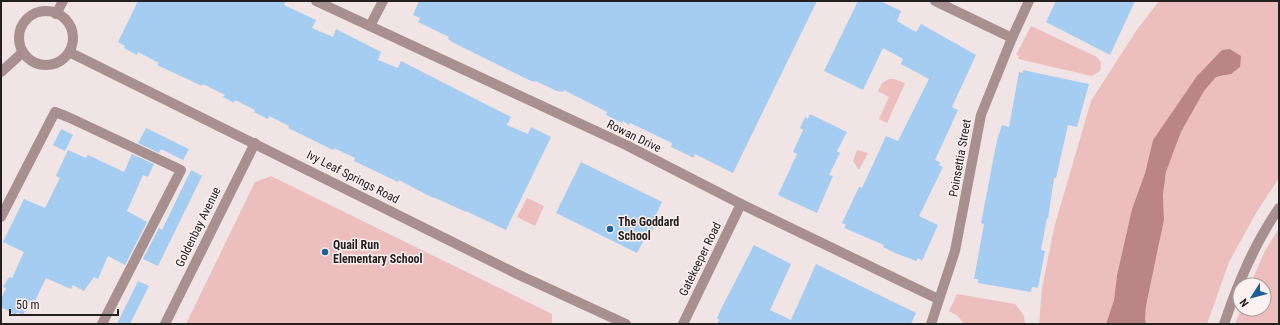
<svg xmlns="http://www.w3.org/2000/svg" width="1280" height="325" viewBox="0 0 1280 325" font-family="'Roboto Condensed',sans-serif">
	<style>
		.green { fill: #edbebe }
		.water { fill: #bb8585 }
		.building { fill: #a5cdf1 }
		.lines { fill: none; stroke-linecap: round; stroke-linejoin: round }
		.minor { stroke: #a99090; stroke-width: 10 }
		.poi-dot { fill: #1c6196; stroke: #fef1f1; stroke-width: 1.5 }
		.labels { text-anchor: middle; stroke-width: 3; stroke-linejoin: round; paint-order: stroke }
		.street-label { font-size: 12px; fill: #242020; stroke: #fef1f1 }
		.poi-label { font-size: 12px; font-weight: bold; fill: #242020; stroke: #fef1f1; text-anchor: start }
	</style>
	<rect width="100%" height="100%" fill="#f1e4e4"/>
	<g class="green">
		<path d="M1159,1H1279V178L1256,213L1229,262L1207,324H1146L1145,319L1146,306L1164,220L1163,195L1166,172L1181,132L1204,91L1216,77L1225,76L1222,50L1198,76L1153,140L1145,173L1132,209L1117,275L1114,300L1106,324H1039L1042,288L1054,228L1091,101L1136,31Z"/>
		<path d="M1031,26L1097,57L1101,63L1100,71L1092,76L1018,59L1019,56L1016,55Z"/>
		<path d="M889,79H894L905,83L887,123L879,119L889,97L878,91L882,83Z"/>
		<path d="M857,150L868,153L859,170L853,161Z"/>
		<path d="M271,176L552,314V324H186L255,182Z"/>
		<path d="M527,198L544,206L535,226L517,217Z"/>
		<path d="M1279,228V324H1235L1241,309H1264V285H1250L1265,251Z"/>
		<path d="M957,294L1015,304L1024,316L1025,324H964L958,316L949,311Z"/>
	</g>
	<path class="water" d="M1230,49L1241,56L1240,67L1231,74L1216,77L1204,91L1181,132L1166,172L1163,195L1164,220L1146,306L1145,319L1146,324H1106L1114,300L1117,275L1132,209L1145,173L1153,140L1197,76L1222,50Z"/>
	<g class="building">
		<path d="M138,1H286L284,5L316,20L312,28L333,37L336,29L381,52L378,60L398,68L401,61L511,117L507,125L528,134L531,127L551,137L506,230L466,211V212L433,197V198L399,180L398,182L354,161L355,158L334,148L333,150L288,128L289,126L269,116L268,119L254,112L255,110L235,100L234,103L223,97L225,95L203,84L202,86L157,65L159,63L138,52L137,55L124,48L125,46L118,42Z"/>
		<path d="M419,1H817L733,173L695,154L694,158L671,147L672,143L630,123L629,125L623,121L622,123L606,115L607,112L564,90L563,92L557,91L536,81L535,82L529,80L454,43L448,39L449,37L418,22L420,18L413,15Z"/>
		<path d="M858,1H880L901,11L897,21L916,32L921,24L976,55L952,107L958,110L935,160L940,162L939,165L943,167L919,216L938,225L922,261L918,258L916,261L895,253L883,247L884,245L844,228L846,225L842,223L859,187L862,188L886,136L898,141L929,79L901,64L903,59L883,48L863,90L824,71Z"/>
		<path d="M1056,1H1135L1110,55L1046,22Z"/>
		<path d="M1023,70L1089,84L1077,127L1068,125L1056,178H1054L1048,219L1047,218L1041,250L1045,251L1038,288L1032,287L1031,292L978,283V279H974L984,224L981,223L997,140L1002,125L1009,127L1019,72L1023,73Z"/>
		<path d="M810,114L847,132L837,151L840,153L829,175L833,176L817,213L778,195L797,154L793,152L803,130L800,128L805,117L808,119Z"/>
		<path d="M146,128L189,149L183,160L161,149L159,153L138,143Z"/>
		<path d="M61,129L73,135L65,151L53,145Z"/>
		<path d="M68,150L86,158L88,155L124,172L132,154L154,164L148,177L143,175L127,211L147,222L125,265L108,256L98,279L94,277L84,291L73,285L71,289L46,278L34,303L30,301L23,315L17,312L16,315L1,307V299L6,288L3,287L9,277L12,278L24,252L3,242L24,199L45,208L60,178L56,176Z"/>
		<path d="M581,162L662,202L656,215L659,217L647,241L644,240L637,253L556,213Z"/>
		<path d="M191,170L202,176L158,266L143,259L159,228L162,230Z"/>
		<path d="M754,245L791,264L770,310L791,320L816,264L916,313L911,324H717L719,320L717,318L722,307Z"/>
		<path d="M138,281L149,286L130,324H117Z"/>
	</g>
	<g class="lines">
		<g class="minor">
			<path d="M316,1L626,145L741,204L938,299"/>
			<path d="M935,1L1012,38"/>
			<circle cx="46" cy="38" r="27"/>
			<path d="M56,14L63,1"/>
			<path d="M370,26L383,1"/>
			<path d="M69,52L517,274L626,324"/>
			<path d="M1,72L23,52"/>
			<path d="M1,217L55,112L68,117L181,170L102,324"/>
			<path d="M165,324L255,143"/>
			<path d="M683,324L741,204"/>
			<path d="M931,324L955,251L981,115L1012,38L1029,1"/>
			<path d="M1224,324C1238,283 1254,244 1279,208"/>
		</g>
	</g>
	<g class="poi-dot">
		<circle cx="610" cy="229" r="4"/>
		<circle cx="325" cy="252" r="4"/>
	</g>
	<g class="labels">
		<g class="street-label">
			<text transform="translate(634 136) rotate(26)" y="4">Rowan Drive</text>
			<text transform="translate(960 158) rotate(-80)" y="4">Poinsettia Street</text>
			<text transform="translate(353 177) rotate(27)" y="4">Ivy Leaf Springs Road</text>
			<text transform="translate(198 227) rotate(-64)" y="4">Goldenbay Avenue</text>
			<text transform="translate(700 259) rotate(-64)" y="4">Gatekeeper Road</text>
		</g>
		<g class="poi-label">
			<text x="618" y="226">The Goddard<tspan x="618" dy="14">School</tspan></text>
			<text x="333" y="249">Quail Run<tspan x="333" dy="14">Elementary School</tspan></text>
		</g>
	</g>
	<rect width="1280" height="325" fill="none" stroke="#242020" stroke-width="4"/>
	<g transform="translate(1252 297) rotate(234)"><circle r="19" fill="#fef1f1" stroke="#a79d9d"/>
	<path d="M0-3L7 15L0 10L-7 15Z" fill="#1c6196"/>
	<text y="-6" font-size="11" font-weight="bold" text-anchor="middle" fill="#242020">N</text>
	</g>
	<path d="M10 309v6h108v-6" fill="none" stroke="#242020" stroke-width="2"/>
	<text x="16" y="309" font-size="12" fill="#242020" stroke="#fef1f1" stroke-width="3" paint-order="stroke">50 m</text>
</svg>
